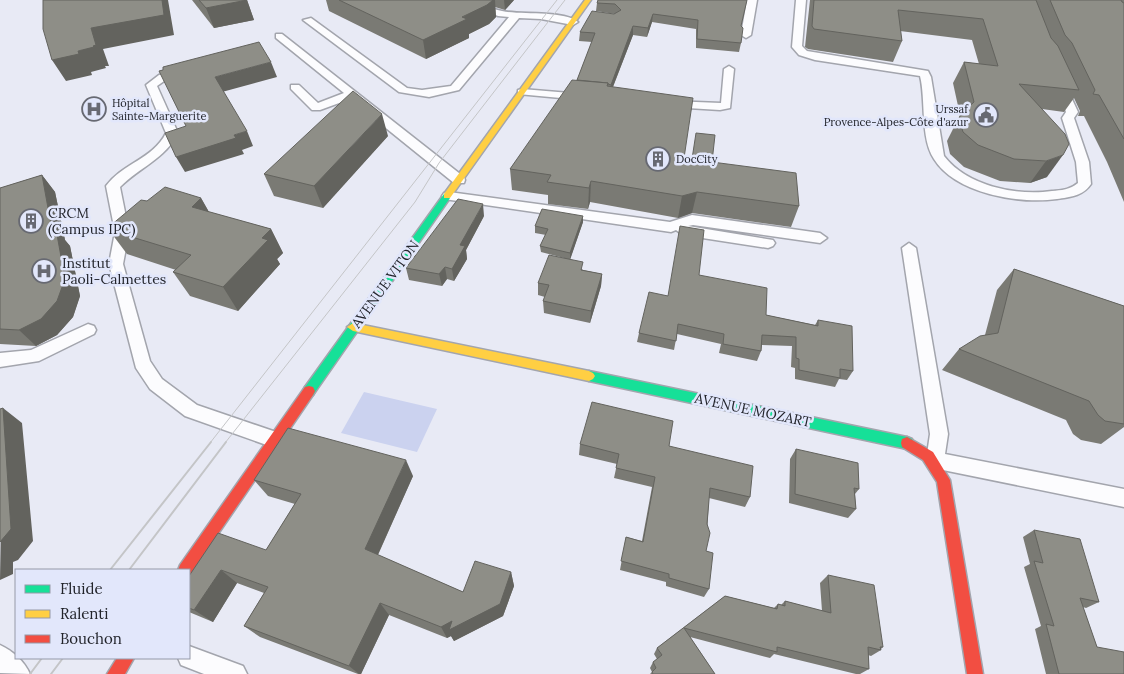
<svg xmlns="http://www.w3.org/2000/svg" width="1124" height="674" viewBox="0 0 1124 674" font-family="Lora,serif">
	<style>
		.green { fill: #cbd2ef }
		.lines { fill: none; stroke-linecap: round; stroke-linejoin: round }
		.lane-casing { stroke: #a3a5ad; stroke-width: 3 }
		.fast-casing { stroke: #a3a5ad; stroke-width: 3 }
		.slow-casing { stroke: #a3a5ad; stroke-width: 3 }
		.jam-casing { stroke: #a3a5ad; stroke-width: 3 }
		.lane { fill: #fcfcfe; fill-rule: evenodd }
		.fast { fill: #16e098; fill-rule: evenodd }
		.slow { fill: #ffcf43; fill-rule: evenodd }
		.jam { fill: #f24e42; fill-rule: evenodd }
		.tram-far1 { stroke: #c4c5c7; stroke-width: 1 }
		.tram { stroke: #c4c5c7; stroke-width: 2 }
		.wall { fill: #7a7a74 }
		.shaded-wall { fill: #63635e }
		.building { fill: #8e8e87; stroke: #63635e }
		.labels { text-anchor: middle; stroke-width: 5; stroke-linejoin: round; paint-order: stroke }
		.far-poi-label { font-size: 11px; fill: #22242b; stroke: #e2e7fb; text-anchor: start }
		.poi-label { font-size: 14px; fill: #22242b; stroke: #e2e7fb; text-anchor: start }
		.street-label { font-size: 14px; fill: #22242b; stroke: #e2e7fb }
	</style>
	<rect width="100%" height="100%" fill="#e8eaf5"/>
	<path class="green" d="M364,392L437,409L417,452L341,433Z"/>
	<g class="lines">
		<g class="lane-casing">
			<g id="lane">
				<path d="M461,0C477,0 487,8 502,11C520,15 564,10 578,22L573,25L541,19L519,18L459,90L429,97L399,92L303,20L311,18L407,88L422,90L451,86L509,17L498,16Z"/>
				<path d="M747,0H757L751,35L746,38L741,35Z"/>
				<path d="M796,0H806L802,46L807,51L928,71L931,77L944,156C967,186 1016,196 1052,191C1061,190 1070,190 1078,183L1076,162L1062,118L1066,112L1055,84L1060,81L1064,82L1078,112L1074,118L1089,162L1091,184C1083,196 1070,197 1057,199C1019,204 956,194 934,159C920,138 926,99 920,76L815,60L799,55L792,47Z"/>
				<path d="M276,34H282L464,177L465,180L464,183H454L350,99L320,110H312L291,89V85H299L318,103L344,93L276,38Z"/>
				<path d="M729,66L734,69L730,108L720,110L671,107L665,104L671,101L721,103L724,69Z"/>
				<path d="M184,69L189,72L188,74L167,79L157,86L178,133C165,159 140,167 120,187L129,232L123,264L150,361L162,379L197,405L282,434L284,440L282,446L275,448L185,416L150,389L136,368L109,264L115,232L106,186C123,163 153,159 166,133L146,85L159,75Z"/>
				<path d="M522,89L582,94L588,97L582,100L518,94V90Z"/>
				<path d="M449,192L670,222L692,215L820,233L827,238L820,243L693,225L688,226L773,240L775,243L773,246L768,248L683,235L676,230L671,232L444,199L442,196L444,193Z"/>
				<path d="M909,243L916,248L948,434L945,454L1124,489V507L928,467L926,461L930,434L902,248Z"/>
				<path d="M88,324L94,326L96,330L94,334L39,361L0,367V353L31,350Z"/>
				<path d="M0,645C13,651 24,661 30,674L0,673Z"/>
				<path d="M189,646L243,666L247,674H204L181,665L178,658H189Z"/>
			</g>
		</g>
		<g class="fast-casing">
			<g id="fast">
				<path d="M447,193L450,194V198L313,395L309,396L305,395L303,391L305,387L444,194Z"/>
				<path d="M589,371L907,437L912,439L913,443L912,447L907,449L589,381L585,379L583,376L585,373Z"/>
			</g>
		</g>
		<g class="slow-casing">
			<g id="slow">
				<path d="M585,0H591L450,198H444V194Z"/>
				<path d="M353,323L589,371L593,373L595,376L593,379L589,381L353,331L347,327Z"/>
			</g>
		</g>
		<g class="jam-casing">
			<g id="jam">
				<path d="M309,386L313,387L315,391L313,395L190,575L189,576V570H178L180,565L305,387Z"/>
				<path d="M907,437L933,452L950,480L983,674H967L937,482L923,460L902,447L901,443L902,439Z"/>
				<path d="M117,658H134L125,674H107Z"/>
			</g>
		</g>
		<use href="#lane" class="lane"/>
		<use href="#fast" class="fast"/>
		<use href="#slow" class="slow"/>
		<use href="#jam" class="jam"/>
		<g class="tram-far1">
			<path d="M210,443L557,0"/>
			<path d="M225,443L415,202L439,163L565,0"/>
		</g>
		<g class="tram">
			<path d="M110,570L211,442"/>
			<path d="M129,570L226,442"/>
			<path d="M30,674L42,658"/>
			<path d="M51,674L63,658"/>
		</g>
	</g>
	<g class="wall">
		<path d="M192,0H247L254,20L214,28Z"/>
		<path d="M326,0H514L505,10L495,7L496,17L489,24L469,34V38L426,59L329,11Z"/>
		<path d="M598,0L741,26V43L739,52L696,48V29L652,22L647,37L633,35L613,87L684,158L712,162L799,206L791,227L692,213L678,218L590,202L588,209L548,204V195L512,190L510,169L577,80L592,42L579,41L580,32L615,14L596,11L597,3Z"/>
		<path d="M810,0H1124V202L1107,162L1084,116H1078L1080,111L1074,98L1064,112L1042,109L1047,177L1030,183L1000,181L964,167L950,154L947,141L960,115L953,83L964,62L979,64L972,40L900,31L902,41L893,62L808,49L805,47Z"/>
		<path d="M388,136L323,208L274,196L264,174Z"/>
		<path d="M42,175L55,192L65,240L70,246L80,296L73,317L57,335L36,346L0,344V188Z"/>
		<path d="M201,198L209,212L271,229L283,253L277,259L280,264L238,311L190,296L173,272L176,270L127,254L109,230L147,201Z"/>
		<path d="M484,216L466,250L467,259L454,281L447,279L442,286L409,280L406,268Z"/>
		<path d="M583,222L570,259L583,270L602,274L601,286L590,323L544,313L543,301L545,297L538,295V283L564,258L541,252L540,246L546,235L535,233V226Z"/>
		<path d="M1014,269L1124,306V427L1101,444L1081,440L1073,434L1066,420L942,370L959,349L985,335L997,290Z"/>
		<path d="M699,275L766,315L815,325L818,320L853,371L847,380L839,379L835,387L795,379V368L791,367L792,346L762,345L761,351L757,361L719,353L721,344L677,334L674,350L637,342L639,333L668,296Z"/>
		<path d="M580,444L669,446L750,497L745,507L709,498L706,551L709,589L704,597L666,586V582L620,570L626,537L642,541L652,487L614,478L617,464L579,455Z"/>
		<path d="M796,449L859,489L855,494L856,509L848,518L789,503L790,459Z"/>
		<path d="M413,476L378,555L463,592L511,572L514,586L503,616L454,641L451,636L447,638L389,615L361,674H358L260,637L244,626L264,593L237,583L213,622L189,612V576L266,550L295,504L268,496L254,480Z"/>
		<path d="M1034,530L1099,602L1086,608L1083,607L1097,647L1124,674H1046L1035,629L1041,626L1024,567L1030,564L1023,537Z"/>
		<path d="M828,575L883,647L881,649V650L871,656L868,655L869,669L860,674H856L774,654L770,658L690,637L715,674H650L652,672L650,668L653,662L657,659L654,654L657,648L725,596L774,608L778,604L781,605L785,601L822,611L820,583Z"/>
	</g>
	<g class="shaded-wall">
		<path d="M162,0H168L174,35L103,49L109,66H105L106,68L91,72L92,75L66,81L52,60L93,46L91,28Z"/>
		<path d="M247,0L254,20L214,28L206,8Z"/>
		<path d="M493,0H495L496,17L489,24L469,34V38L426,59L423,40Z"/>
		<path d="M504,0H514L505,10Z"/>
		<path d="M653,14L652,22L647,37L648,28Z"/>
		<path d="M633,26V35L610,94L611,85Z"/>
		<path d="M271,62L277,77L222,92L215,77Z"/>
		<path d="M382,114L388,136L323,208L314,186Z"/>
		<path d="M247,131L253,146L242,150L244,154L185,172L176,157L234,135Z"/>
		<path d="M1063,155L1047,177L1030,183L1046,161Z"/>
		<path d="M42,175L55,192L65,240L70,246L80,296L73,317L57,335L36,346L19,330L52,230Z"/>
		<path d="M591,181L590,202L588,209L589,188Z"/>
		<path d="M697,192L692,213L678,218L682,196Z"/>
		<path d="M201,198L215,223L192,207Z"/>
		<path d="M483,204L484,216L466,250L467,259L454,281L452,269L460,245Z"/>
		<path d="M583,216V222L570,260V253Z"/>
		<path d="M271,229L283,253L277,259L280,264L238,311L223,287L262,238Z"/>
		<path d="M445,267L447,279L442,286L439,274Z"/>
		<path d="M602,274L601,286L590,323L591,311Z"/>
		<path d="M3,408L22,423L33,541L18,560L13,562V574L0,580Z"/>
		<path d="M406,460L413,476L374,563L365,549Z"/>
		<path d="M221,570L237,583L213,622L194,610Z"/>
		<path d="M511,572L514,586L503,616L454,641L451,636L447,638L441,627Z"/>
		<path d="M380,603L389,615L361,674H359L349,666Z"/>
	</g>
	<g class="building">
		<path d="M43,0H162L164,15L91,28L96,45L93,46L94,47L78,51L79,54L52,60L43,29Z"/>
		<path d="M199,0H247L206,8Z"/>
		<path d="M339,0H493L487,5L462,17L467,19L423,40Z"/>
		<path d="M598,0H747L741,26L743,28L741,43L697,39L698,20L653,14L648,28L633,26L611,85L608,84V83L577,80L595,33L580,32L592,11L614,14L621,10L615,4L597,3Z"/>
		<path d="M814,0H1036L1051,38L1058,46L1079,90L1019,84L1065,134L1069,144L1063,155L1046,161L1014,159L978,145L963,132L959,119L961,114L974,102L964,62L998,66L983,19L898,10L902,41L814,29L812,26Z"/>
		<path d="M1050,0H1121L1122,2L1124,3V139L1099,95L1093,94L1095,90L1072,43L1065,35Z"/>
		<path d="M259,42L271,62L215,77L247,131L234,135L236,138L176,157L165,133L186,126L159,71L163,70V67Z"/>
		<path d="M572,80L608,83L607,86L693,98L684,158L692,159L696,133L715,135L712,162L796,173L799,206L697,192L682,196L591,181L589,188L547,182L551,175L510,169Z"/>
		<path d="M353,91L382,114L314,186L264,174Z"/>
		<path d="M42,175L52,230L56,229L65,279L57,301L41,319L19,330L0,329V188Z"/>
		<path d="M165,187L201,198L192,207L271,229L262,238L268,240L223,287L173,272L191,255L109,230L110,226L141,200L147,201Z"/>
		<path d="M458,199L483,204L460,245L465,246L452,269L445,267L439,274L406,268Z"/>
		<path d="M542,209L583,216L570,253L540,246L548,229L535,226Z"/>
		<path d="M680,226L704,230L699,275L767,288L766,315L818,326V320L852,326L853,371L840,369V378L799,370V359L796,358V337L762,335L761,351L723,344L724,334L678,324L676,341L639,333L649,292L668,296Z"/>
		<path d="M549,255L583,262L581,270L602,274L591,311L543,301L549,285L538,283Z"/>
		<path d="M1014,269L1124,306V424L1105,421L1098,415L1089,401L959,349L980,336L998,333Z"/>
		<path d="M592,402L673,421L669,446L753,466L750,497L710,488L707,524L710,533L706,551L713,553L709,589L669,578V574L621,561L626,537L643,542L655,477L616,468L619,454L580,444Z"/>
		<path d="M3,408L11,529L0,542V409Z"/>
		<path d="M288,428L406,460L365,549L463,592L475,561L511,572L500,604L449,630L452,621L441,627L380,603L349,666L244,626L268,587L221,570L194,610L189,608V576L218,533L266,550L301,494L254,480Z"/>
		<path d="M796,449L858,463L859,489L854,488L856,509L795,494Z"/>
		<path d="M1034,530L1080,539L1099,602L1080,598L1097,647L1124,652V674H1059L1046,624L1054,626L1034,561L1043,563Z"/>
		<path d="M828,575L874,585L883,647H880L881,650L868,647L869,669L777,647V652L684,628L715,674H653L652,672L656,668L653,662L662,655L657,648L725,596L777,609L778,604L785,606V601L831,613Z"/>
	</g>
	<defs>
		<g id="hospital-ring" transform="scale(1.25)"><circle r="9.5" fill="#e2e7fb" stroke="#676972" stroke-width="1.5"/><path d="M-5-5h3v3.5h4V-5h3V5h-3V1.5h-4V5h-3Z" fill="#676972"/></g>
		<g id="civic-ring" transform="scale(1.25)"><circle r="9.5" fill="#e2e7fb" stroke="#676972" stroke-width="1.5"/><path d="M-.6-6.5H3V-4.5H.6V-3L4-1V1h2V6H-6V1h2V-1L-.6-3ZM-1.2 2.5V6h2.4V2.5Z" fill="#676972"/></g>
		<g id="building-ring" transform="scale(1.25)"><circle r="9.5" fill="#e2e7fb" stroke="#676972" stroke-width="1.5"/><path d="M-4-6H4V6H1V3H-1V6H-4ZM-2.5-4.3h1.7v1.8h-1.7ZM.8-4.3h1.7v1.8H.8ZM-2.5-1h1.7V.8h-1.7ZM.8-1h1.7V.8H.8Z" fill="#676972"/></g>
	</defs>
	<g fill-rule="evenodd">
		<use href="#hospital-ring" x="94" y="109"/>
		<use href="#civic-ring" x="986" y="115"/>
		<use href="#building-ring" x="658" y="159"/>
		<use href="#building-ring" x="31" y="221"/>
		<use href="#hospital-ring" x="44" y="271"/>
	</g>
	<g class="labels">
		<g class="far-poi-label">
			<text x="112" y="107">Hôpital<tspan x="112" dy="13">Sainte-Marguerite</tspan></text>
			<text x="968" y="113" text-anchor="end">Urssaf<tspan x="968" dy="13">Provence-Alpes-Côte d'azur</tspan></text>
			<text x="676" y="163">DocCity</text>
		</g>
		<g class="poi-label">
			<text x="48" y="218">CRCM<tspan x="48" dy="16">(Campus IPC)</tspan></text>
			<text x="62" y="268">Institut<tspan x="62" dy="16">Paoli-Calmettes</tspan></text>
		</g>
		<g class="street-label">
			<text transform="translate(385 284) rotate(-54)" y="5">AVENUE VITON</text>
			<text transform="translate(753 410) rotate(12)" y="5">AVENUE MOZART</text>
		</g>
	</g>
	<rect x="15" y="569" width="175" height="90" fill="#e2e7fb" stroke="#9599a8"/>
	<rect x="25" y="585" width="25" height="8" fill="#16e098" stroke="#9599a8"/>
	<text x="60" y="594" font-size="15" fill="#22242b">Fluide</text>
	<rect x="25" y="610" width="25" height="8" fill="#ffcf43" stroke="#9599a8"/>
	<text x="60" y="619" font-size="15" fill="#22242b">Ralenti</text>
	<rect x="25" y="635" width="25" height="8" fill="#f24e42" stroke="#9599a8"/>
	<text x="60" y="644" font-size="15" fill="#22242b">Bouchon</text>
</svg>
